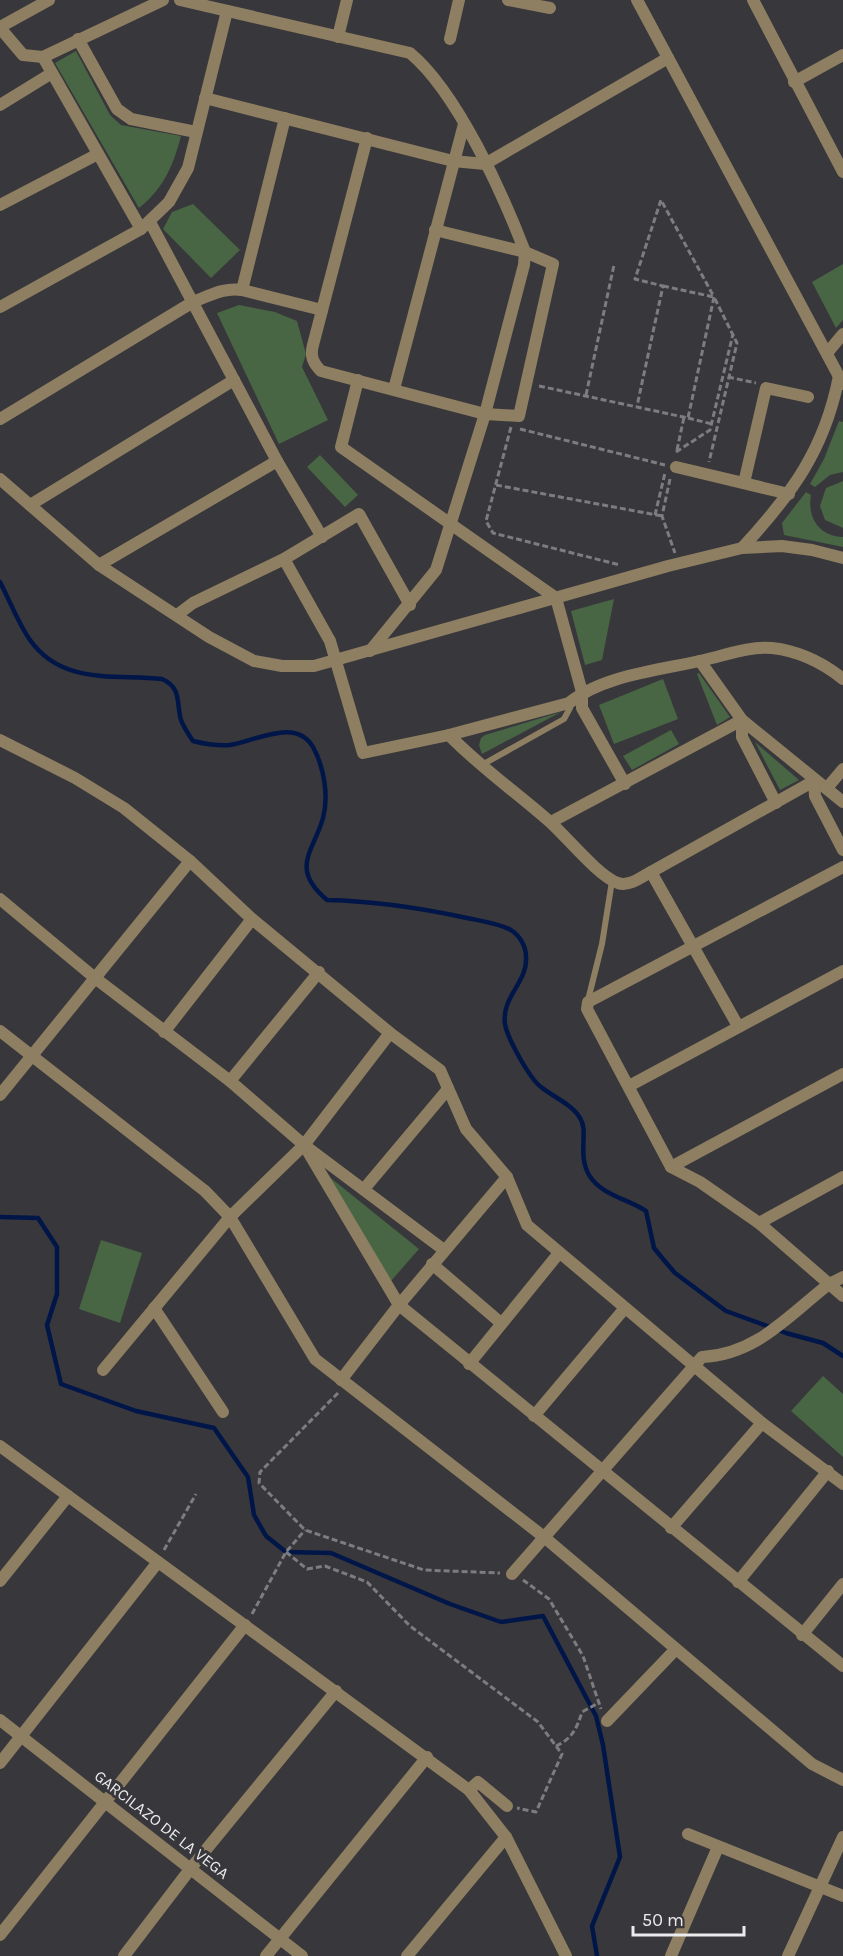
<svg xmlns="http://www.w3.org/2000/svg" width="843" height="1956" viewBox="0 0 843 1956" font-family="Karla,sans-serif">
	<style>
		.green { fill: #486544 }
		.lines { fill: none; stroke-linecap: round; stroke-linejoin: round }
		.stream { stroke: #001649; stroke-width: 4.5 }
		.path { stroke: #7d7c80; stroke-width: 3; stroke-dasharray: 6 3; stroke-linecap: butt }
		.service { stroke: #8e7f62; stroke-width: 6 }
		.minor { stroke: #8e7f62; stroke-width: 12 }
		.tertiary { stroke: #8e7f62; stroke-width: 12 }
		.labels { text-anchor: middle; stroke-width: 6; stroke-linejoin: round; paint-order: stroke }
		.street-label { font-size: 16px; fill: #ebeaed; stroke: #38373b }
	</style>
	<rect width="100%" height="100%" fill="#38373b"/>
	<g class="green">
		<path d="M76,51L110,115L121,125L181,136C173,166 164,188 139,208L55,63Z"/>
		<path d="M193,204L240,250L211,278L163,229L172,212Z"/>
		<path d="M843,264V320L836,328L812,282Z"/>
		<path d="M239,305L275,312L297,321L306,354L302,367L328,420L279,444L217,313Z"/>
		<path d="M839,421L843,422V472L830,475L815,487L810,484L824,459Z"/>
		<path d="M320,455L358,495L345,507L307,467Z"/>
		<path d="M843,481V528L825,520L820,506L826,488Z"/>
		<path d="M806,492L811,495C807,518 819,536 843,537V547L784,535L782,523Z"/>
		<path d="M614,599L602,660L585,665L571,611Z"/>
		<path d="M699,673L730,717L717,725L697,674Z"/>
		<path d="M663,679L678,719L614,744L599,705Z"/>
		<path d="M561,712L482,754L479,745L481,738L485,735Z"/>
		<path d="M671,730L679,744L632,770L623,756Z"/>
		<path d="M755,742L799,780L780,790Z"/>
		<path d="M327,1175L419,1249L391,1281Z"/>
		<path d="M101,1240L142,1253L120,1323L79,1309Z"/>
		<path d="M823,1376L843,1394V1457L791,1411Z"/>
	</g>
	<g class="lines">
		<g class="stream">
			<path d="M0,582C10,601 18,623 30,640C62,685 113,674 162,679C182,688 176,702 181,720C184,728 189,735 193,741C205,744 217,746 230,745C256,741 296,717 313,747C324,767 329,796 323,818C314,851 289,868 327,900C374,901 421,908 467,918C481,921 498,923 511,930C520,936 526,946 526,957C528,982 501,997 505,1024C507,1038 530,1079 541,1087C553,1097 572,1104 580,1118C589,1131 577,1154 589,1175C601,1195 628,1199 646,1211L654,1248L663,1259L675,1273L726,1311L786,1333L823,1343L843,1356"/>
			<path d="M0,1217L38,1218L57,1247V1294L47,1325L61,1384L136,1411L214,1428L248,1477L254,1515L266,1536L286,1552L331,1553L450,1604L501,1622L543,1616L596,1716L603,1745L620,1857L592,1926L597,1956"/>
		</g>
		<g class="path">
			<path d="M663,286L714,297L737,343L709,462"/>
			<path d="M728,377L756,383"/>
			<path d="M539,386L688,418L714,297L661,200L635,279L663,286L637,406"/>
			<path d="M586,395L614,265"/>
			<path d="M688,418L712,424"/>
			<path d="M511,427L486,521L493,533L620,565"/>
			<path d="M520,429L665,465"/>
			<path d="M677,450L684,417"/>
			<path d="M676,452L710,430L733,334"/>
			<path d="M670,479L662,516L675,553"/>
			<path d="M496,485L662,516"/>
			<path d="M655,515L665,473"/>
			<path d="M338,1393L260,1472L259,1483L305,1530L424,1570L500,1573"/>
			<path d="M164,1550L196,1494"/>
			<path d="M286,1552L307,1569L325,1566L367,1582L410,1626L538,1722L562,1754L536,1812L517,1808"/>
			<path d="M523,1580L549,1599L583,1656L601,1709"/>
			<path d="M252,1614L286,1552L305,1530"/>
			<path d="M556,1746C572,1739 577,1728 582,1712L600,1702"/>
		</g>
		<g class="service">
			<path d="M480,766L564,719L570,708L569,703"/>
			<path d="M588,1000L602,944L612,881"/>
		</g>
		<g class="minor">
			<path d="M180,0L410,53C457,92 503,194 525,252L524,265L485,414L436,570L370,651"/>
			<path d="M508,0L550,8"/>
			<path d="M753,0L843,172"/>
			<path d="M0,27L49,0"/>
			<path d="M0,28L23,55L43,57L163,0"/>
			<path d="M338,37L347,0"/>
			<path d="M78,39L117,109L131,119L196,132"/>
			<path d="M450,39L459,0"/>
			<path d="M43,57L141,229"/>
			<path d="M794,82L843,55"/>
			<path d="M205,98L453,161L485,164L668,58"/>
			<path d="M0,105L52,73"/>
			<path d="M367,138L313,345C310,356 313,363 321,371L485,414L519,416L553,264L525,252L435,230"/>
			<path d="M0,205L98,154"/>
			<path d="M150,222L277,461L322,537"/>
			<path d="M242,290L285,118"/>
			<path d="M0,307L141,229L169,202L188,168L227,11"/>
			<path d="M828,352L843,334"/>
			<path d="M358,380L341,447L556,598L582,692V708L625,784"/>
			<path d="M394,389L464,124"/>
			<path d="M0,419L193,302C209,296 224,287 242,290L322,310"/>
			<path d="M676,467L789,494"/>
			<path d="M744,483L766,388L808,397"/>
			<path d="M30,505L234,380"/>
			<path d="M284,559L330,641L363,753L449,735L569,703C603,675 662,670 704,660C726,655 750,646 772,648C799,651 822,662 843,679"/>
			<path d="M99,565L277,461"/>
			<path d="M177,615L193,603L284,559L359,514L410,605"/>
			<path d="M700,661L742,720L843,802"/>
			<path d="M449,735C480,767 516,792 550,822C566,836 599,877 618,883C629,887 641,877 651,872L814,781L815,796L843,850"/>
			<path d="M0,740L75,778L124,808L190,861L252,919L390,1033L440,1070L466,1129L507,1177L527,1225L762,1423L843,1484"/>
			<path d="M827,788L843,769"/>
			<path d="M551,822L742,720V737L776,803"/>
			<path d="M843,867L588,1002L587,1009L671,1167L700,1182L759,1223L843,1296"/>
			<path d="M651,872L738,1026"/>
			<path d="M0,899L95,978L230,1081L304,1145L399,1305L843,1666"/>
			<path d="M0,1031L205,1191L230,1217L315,1359L544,1537L812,1764L843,1780"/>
			<path d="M164,1032L252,919"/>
			<path d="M230,1081L319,972"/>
			<path d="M629,1086L843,971"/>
			<path d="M0,1095L190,861"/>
			<path d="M308,1148L444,1250"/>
			<path d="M671,1167L843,1074"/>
			<path d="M364,1189L448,1089"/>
			<path d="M759,1223L843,1177"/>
			<path d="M432,1264L501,1323"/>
			<path d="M154,1308L223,1412"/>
			<path d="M469,1364L559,1253"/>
			<path d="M103,1370L230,1217L304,1145L390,1033"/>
			<path d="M341,1380L399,1305L507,1177"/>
			<path d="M534,1416L625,1308"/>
			<path d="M0,1446L469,1790L506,1837L566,1956"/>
			<path d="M671,1528L762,1423"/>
			<path d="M512,1574L702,1357C756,1355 789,1315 829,1284L843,1277"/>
			<path d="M0,1581L68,1496"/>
			<path d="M738,1582L828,1471"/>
			<path d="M802,1635L843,1584"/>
			<path d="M0,1720L302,1956"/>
			<path d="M607,1721L676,1649"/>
			<path d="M0,1763L158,1562"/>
			<path d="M469,1790L478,1782L507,1806"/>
			<path d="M688,1834L843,1896"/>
			<path d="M0,1935L245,1625"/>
			<path d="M124,1956L191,1868L336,1691"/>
			<path d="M266,1956L427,1757"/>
			<path d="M407,1956L506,1837"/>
			<path d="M671,1956L718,1847"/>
			<path d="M788,1956L843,1837"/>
		</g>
		<g class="tertiary">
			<path d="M637,0L843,384"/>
			<path d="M0,479L99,565L209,637L254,661L282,666H314L668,566L742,548L782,546L812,550L843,558"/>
			<path d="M742,548C792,494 825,449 839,376"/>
		</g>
	</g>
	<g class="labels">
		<g class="street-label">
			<text transform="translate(162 1824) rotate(38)" y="6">GARCILAZO DE LA VEGA</text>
		</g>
	</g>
	<path d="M633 1926v9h111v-9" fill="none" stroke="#ebeaed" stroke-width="3"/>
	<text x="642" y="1926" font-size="18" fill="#ebeaed" stroke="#38373b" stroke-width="4.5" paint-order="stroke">50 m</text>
</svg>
